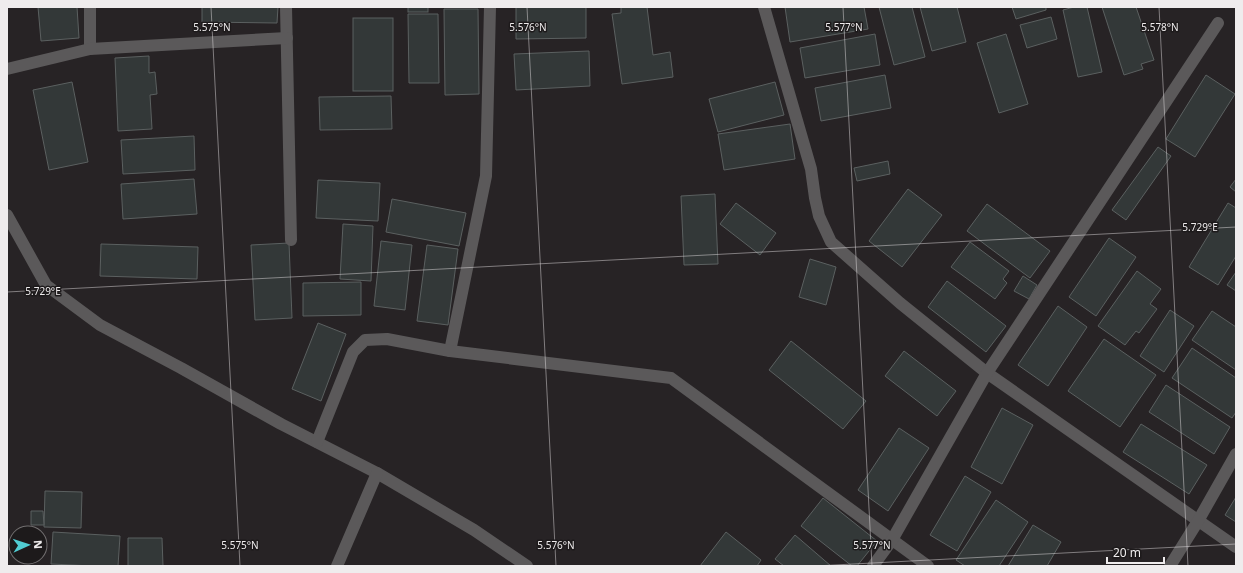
<svg xmlns="http://www.w3.org/2000/svg" width="1243" height="573" viewBox="0 0 1243 573" font-family="'Noto Sans',sans-serif">
	<style>
		.building { fill: #333838; stroke: #5b6060 }
		.lines { fill: none; stroke-linecap: round; stroke-linejoin: round }
		.street { stroke: #5b595a; stroke-width: 12 }
		.ticks { fill: none; stroke: #efeced; stroke-width: 1; stroke-opacity: 0.45 }
		.ticks-label { font-size: 10px; text-anchor: middle; fill: #efeced; stroke: #1d1a1b; stroke-width: 3; stroke-linejoin: round; paint-order: stroke }
	</style>
	<rect width="100%" height="100%" fill="#272325"/>
	<g class="building">
		<path d="M38,7H77L79,38L41,41Z"/>
		<path d="M202,7H278L277,23L202,22Z"/>
		<rect x="408" y="7" width="20" height="5"/>
		<path d="M516,7H586V38L516,39Z"/>
		<path d="M621,7H647L653,55L670,52L673,77L622,84L612,14L621,13Z"/>
		<path d="M785,7H864L868,29L790,42Z"/>
		<path d="M879,7H912L925,57L894,65Z"/>
		<path d="M920,7H957L966,42L932,51Z"/>
		<path d="M1012,7H1046V10L1016,19Z"/>
		<path d="M1074,7H1087L1102,72L1078,77L1063,10Z"/>
		<path d="M1102,7H1136L1154,60L1141,64L1143,69L1124,75Z"/>
		<path d="M444,9H478L479,94L445,95Z"/>
		<path d="M408,14H438L439,83H409Z"/>
		<path d="M1051,17L1057,39L1027,48L1020,25Z"/>
		<rect x="353" y="18" width="40" height="73"/>
		<path d="M875,34L880,65L805,78L800,48Z"/>
		<path d="M1006,34L1028,104L999,113L977,43Z"/>
		<path d="M589,51L590,86L516,90L514,54Z"/>
		<path d="M149,56V73L155,72L157,94L150,95L152,129L118,131L115,58Z"/>
		<path d="M885,75L891,108L821,121L815,88Z"/>
		<path d="M1206,75L1235,94L1195,157L1166,139Z"/>
		<path d="M72,82L88,162L49,170L33,90Z"/>
		<path d="M775,82L784,115L718,132L709,99Z"/>
		<path d="M391,96L392,129L320,130L319,97Z"/>
		<path d="M790,124L795,159L724,170L718,134Z"/>
		<path d="M194,136L195,170L123,174L121,140Z"/>
		<path d="M1158,147L1171,156L1126,220L1112,210Z"/>
		<path d="M888,161L890,174L857,181L854,168Z"/>
		<path d="M194,179L197,214L123,219L121,184Z"/>
		<path d="M1236,179V192L1230,187Z"/>
		<path d="M318,180L380,183L378,221L316,218Z"/>
		<path d="M908,189L942,215L902,267L869,241Z"/>
		<path d="M715,194L718,264L684,265L681,196Z"/>
		<path d="M392,199L466,213L459,246L386,232Z"/>
		<path d="M736,203L776,233L760,255L720,224Z"/>
		<path d="M1228,203L1236,208V256L1218,285L1189,267Z"/>
		<path d="M987,204L1050,251L1030,278L967,231Z"/>
		<path d="M343,224L373,226L371,281L340,279Z"/>
		<path d="M1109,238L1136,257L1096,316L1069,297Z"/>
		<path d="M381,241L412,245L405,310L374,306Z"/>
		<path d="M970,242L1009,271L1003,279L1007,283L995,299L951,267Z"/>
		<path d="M289,243L292,318L255,320L251,245Z"/>
		<path d="M101,244L198,247L197,279L100,276Z"/>
		<path d="M427,245L458,249L448,325L417,321Z"/>
		<path d="M810,259L836,267L826,305L799,297Z"/>
		<path d="M1137,271L1161,289L1150,304L1157,309L1139,333L1136,331L1125,345L1098,326Z"/>
		<path d="M1236,272V291L1227,285Z"/>
		<path d="M1023,276L1037,285L1029,299L1014,291Z"/>
		<path d="M947,281L1006,326L986,352L928,307Z"/>
		<path d="M361,282V315L303,316V283Z"/>
		<path d="M1058,306L1087,327L1048,386L1018,365Z"/>
		<path d="M1170,310L1194,326L1164,372L1140,356Z"/>
		<path d="M1212,311L1236,327V370L1192,340Z"/>
		<path d="M318,323L346,334L321,401L292,389Z"/>
		<path d="M1104,339L1156,375L1120,427L1068,391Z"/>
		<path d="M791,341L866,401L843,429L769,370Z"/>
		<path d="M1192,348L1236,378V412L1232,418L1172,378Z"/>
		<path d="M904,351L956,391L937,416L885,376Z"/>
		<path d="M1166,385L1230,427L1214,454L1149,412Z"/>
		<path d="M1002,408L1033,425L1002,484L971,467Z"/>
		<path d="M1141,424L1207,465L1189,494L1123,452Z"/>
		<path d="M899,428L929,448L888,511L858,490Z"/>
		<path d="M965,476L991,492L957,551L930,535Z"/>
		<path d="M45,491L82,492L81,528L44,527Z"/>
		<path d="M1236,497V522L1225,515Z"/>
		<path d="M823,498L877,541L857,566H852L801,526Z"/>
		<path d="M996,500L1028,522L999,566H965L956,560Z"/>
		<path d="M31,511H43L44,525H31Z"/>
		<path d="M1033,525L1061,542L1047,566H1008Z"/>
		<path d="M53,532L120,536L118,566H93L51,564Z"/>
		<path d="M726,532L761,560L757,566H700Z"/>
		<path d="M795,535L831,566H784L775,559Z"/>
		<path d="M128,538H162L163,566H128Z"/>
	</g>
	<g class="lines">
		<g class="street">
			<path d="M90,7V49"/>
			<path d="M286,7L291,240"/>
			<path d="M764,7L811,169L815,198L819,216L831,242L900,303L987,373L1236,547"/>
			<path d="M7,69L90,49L287,38"/>
			<path d="M7,215L46,285L100,325L181,368L281,424L377,473L474,530L527,566"/>
			<path d="M450,351L486,176L490,7"/>
			<path d="M317,442L353,352L365,340L387,339L450,351L671,378L928,566"/>
			<path d="M337,566L377,473"/>
			<path d="M873,566L892,540L987,373L1218,23"/>
			<path d="M1170,566L1198,521L1236,454"/>
		</g>
	</g>
	<path class="ticks" d="M211,7L240,566M527,7L556,566M843,7L872,566M1159,7L1188,566M7,292L1236,227M815,566L1236,544"/>
	<g class="ticks-label">
		<text x="212" y="31">5.575°N</text>
		<text x="528" y="31">5.576°N</text>
		<text x="844" y="31">5.577°N</text>
		<text x="1160" y="31">5.578°N</text>
		<text x="1200" y="231">5.729°E</text>
		<text x="43" y="295">5.729°E</text>
		<text x="240" y="549">5.575°N</text>
		<text x="556" y="549">5.576°N</text>
		<text x="872" y="549">5.577°N</text>
	</g>
	<rect width="1243" height="573" fill="none" stroke="#efeced" stroke-width="16"/>
	<g transform="translate(28 545) rotate(87)"><circle r="19" fill="#1d1a1b" stroke="#716e6f"/>
	<path d="M0-3L7 15L0 10L-7 15Z" fill="#51ccd2"/>
	<text y="-6" font-size="11" font-weight="bold" text-anchor="middle" fill="#efeced">N</text>
	</g>
	<path d="M1107 557v6h57v-6" fill="none" stroke="#efeced" stroke-width="2"/>
	<text x="1113" y="557" font-size="12" fill="#efeced" stroke="#1d1a1b" stroke-width="3" paint-order="stroke">20 m</text>
</svg>
